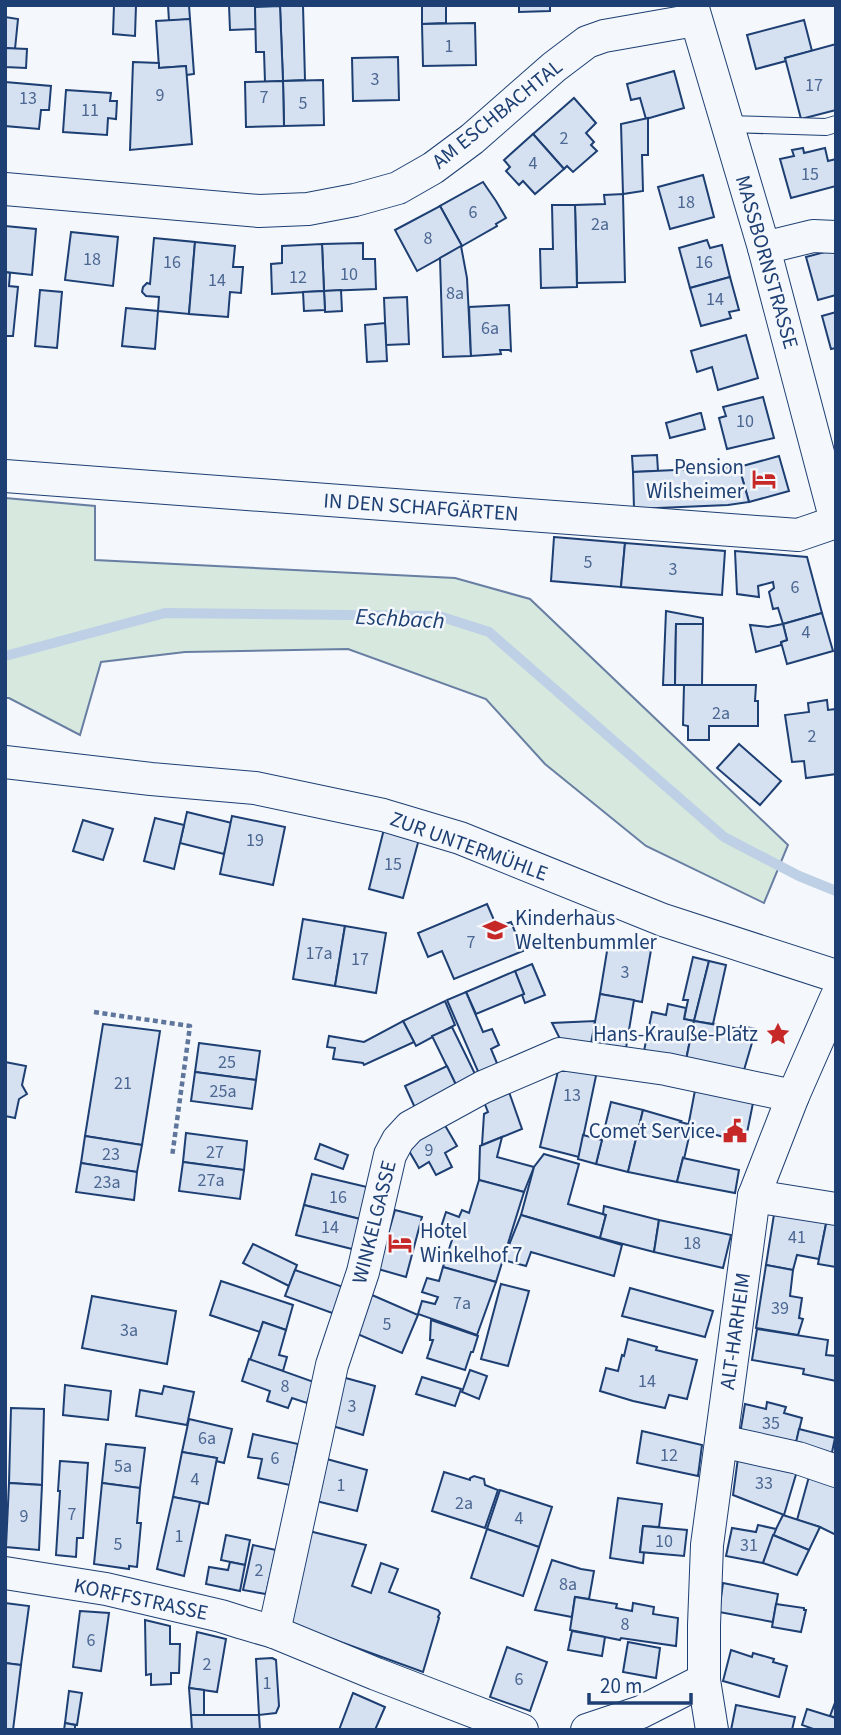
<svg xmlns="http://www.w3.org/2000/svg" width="841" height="1735" viewBox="0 0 841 1735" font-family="'Source Sans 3',sans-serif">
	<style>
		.green { fill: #d7e8df; stroke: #687fa3; stroke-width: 2 }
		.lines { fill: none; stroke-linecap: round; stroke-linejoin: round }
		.stream { stroke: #bed0e5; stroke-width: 10 }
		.building { fill: #d5e0f0; stroke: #1d3f73; stroke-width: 2 }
		.lane-casing { stroke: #1d3f73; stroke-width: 18 }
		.street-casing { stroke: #1d3f73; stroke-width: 34 }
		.path { stroke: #5e769c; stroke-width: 4.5; stroke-dasharray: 5 3.5; stroke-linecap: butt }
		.lane { stroke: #f4f7fb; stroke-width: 16 }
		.street { stroke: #f4f7fb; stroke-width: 32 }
		.labels { text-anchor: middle; stroke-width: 5; stroke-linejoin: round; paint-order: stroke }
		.number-label { font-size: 18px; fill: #4b6792 }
		.street-label { font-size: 21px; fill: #1d3f73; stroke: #f4f7fb }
		.poi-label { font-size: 21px; fill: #1d3f73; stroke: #f4f7fb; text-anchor: end }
		.water-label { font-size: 23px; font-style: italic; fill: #1d3f73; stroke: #f4f7fb }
	</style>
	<rect width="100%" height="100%" fill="#f4f7fb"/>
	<path class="green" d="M5,498L95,506V560L455,578L530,599L788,845L764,903L646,846L545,764L486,699L348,649L185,652L101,662L80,735L9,698H5Z"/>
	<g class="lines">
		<path class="stream" d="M5,656L165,613L439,616L489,632L724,837L799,876L836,891"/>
	</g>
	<g class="building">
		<path d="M114,5H136L135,36L113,34Z"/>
		<path d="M168,5H189L190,19L169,21Z"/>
		<path d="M229,5H255L256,29L230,30Z"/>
		<path d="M303,5L305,80L283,81L280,6Z"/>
		<path d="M422,5H446V23L422,24Z"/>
		<path d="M519,5H550V11L519,12Z"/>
		<path d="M280,6L283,81L265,82L264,52H256L255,7Z"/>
		<path d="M5,17L18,19L15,49L5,48Z"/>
		<path d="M190,19L194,74L186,75V66L159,68L156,21Z"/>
		<path d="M804,20L812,51L785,58L786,61L756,69L747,35Z"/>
		<path d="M475,23L476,65L423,66L422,24Z"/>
		<path d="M836,44V110L801,119L785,58Z"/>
		<path d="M5,48L27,49L26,68L5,67Z"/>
		<path d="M398,57L399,100L353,101L352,58Z"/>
		<path d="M133,62L159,63V68L186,66L192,144L130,150Z"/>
		<path d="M674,71L684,108L646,119L640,98L631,100L627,84Z"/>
		<path d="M323,80L324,125L284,126L283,81Z"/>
		<path d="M283,81L284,126L246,127L245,82Z"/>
		<path d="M5,82L51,86L49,110H41L39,129L5,126Z"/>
		<path d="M66,90L111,93L110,101H117L116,119L108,118L107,135L63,132Z"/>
		<path d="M574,98L596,123L586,133L594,142L591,145L597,151L573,172L567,166L564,169L533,134Z"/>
		<path d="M648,118V155H642L643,191L623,194L621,124Z"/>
		<path d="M533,134L564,169L535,194L523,181L519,185L506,171L510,167L504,160Z"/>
		<path d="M803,148L804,153L825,148L828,161L836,159V186L791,198L780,159L794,156L792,150Z"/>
		<path d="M703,175L714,217L670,229L658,187Z"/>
		<path d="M483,182L496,201L506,218L496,224L497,226L462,246L440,206Z"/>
		<path d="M623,194L625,282L577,283L575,205L605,204L604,195Z"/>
		<path d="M552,205H575L577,287L541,288L540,249H553Z"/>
		<path d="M440,206L462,246L417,271L395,230Z"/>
		<path d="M5,226L36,229L32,275L5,272Z"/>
		<path d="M71,232L118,237L113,286L65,280Z"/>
		<path d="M154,238L195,242L189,314L158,311L159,297L146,296L142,292L143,287L147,283L150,284Z"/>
		<path d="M707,240L710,248L722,245L730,277L690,288L679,248Z"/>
		<path d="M195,242L235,246L233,267H243L241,293L230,292L228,317L189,314Z"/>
		<path d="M363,243V259H375L376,289L324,291L322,244Z"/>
		<path d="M322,244L324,291L272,294L271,264L282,263V246Z"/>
		<path d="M461,246L467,278L471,356L443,357L440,258Z"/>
		<path d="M836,249V295L818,300L806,257Z"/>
		<path d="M5,272L10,273L9,286L18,287L13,336H5Z"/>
		<path d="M730,277L739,310L729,312L731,318L701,326L690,288Z"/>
		<path d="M40,290L62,292L57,348L35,346Z"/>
		<path d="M341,290L342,311L325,312L324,291Z"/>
		<path d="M324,291L325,310L304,311L303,292Z"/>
		<path d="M407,297L409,344L386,345L384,298Z"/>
		<path d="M509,305L511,351L509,350H500L501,354L471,356L469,307Z"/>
		<path d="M126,308L158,311L155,349L122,346Z"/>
		<path d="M836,312V348L831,349L822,316Z"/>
		<path d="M385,323L387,361L367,362L365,325Z"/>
		<path d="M746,335L758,378L718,390L712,367L697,372L691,351Z"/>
		<path d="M763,397L774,438L727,449L719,418L726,416L723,407Z"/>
		<path d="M700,413H701L705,429L670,438L666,423Z"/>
		<path d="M657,455L658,471L633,472L632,456Z"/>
		<path d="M779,456L789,491L749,502L739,467Z"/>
		<path d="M739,467L749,502L728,505L634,509L633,472Z"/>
		<path d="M554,537L625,543L621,587L551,581Z"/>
		<path d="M625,543L725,551L722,595L621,587Z"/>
		<path d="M735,551L807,557L822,613L783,624L778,608L773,609L769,592L774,588L773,582L758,586L759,597L737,594Z"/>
		<path d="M666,611L703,618V624H676L675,685H663Z"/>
		<path d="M822,613L833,651L787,664L781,642L787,640L783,624Z"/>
		<path d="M676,624H703L702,685H675Z"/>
		<path d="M783,624L787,640L781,642V645L756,652L750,625L768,627Z"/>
		<path d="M684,685H756L755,701H758V726H709V740H688V726L683,725Z"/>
		<path d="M827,700L828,710L836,709V774L806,778L804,761L792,762L785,715L809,712L808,703Z"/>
		<path d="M739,744L781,781L760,805L717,768Z"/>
		<path d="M187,812L232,823L224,854L180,843Z"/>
		<path d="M232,816L285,827L273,885L220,874Z"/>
		<path d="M155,818L184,825L174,869L144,861Z"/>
		<path d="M83,820L113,829L103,860L73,851Z"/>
		<path d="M384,829L419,839L403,898L369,889Z"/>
		<path d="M487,904L497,927L511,922L523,951L454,979L442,951L428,957L418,933Z"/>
		<path d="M303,919L345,926L335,986L293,979Z"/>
		<path d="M345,926L386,933L376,993L335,986Z"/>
		<path d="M608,945L651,950L642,1002L600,994Z"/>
		<path d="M693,957L709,961L694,1021L684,1019L688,1000H683Z"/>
		<path d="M709,961L726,965L713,1024L694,1021Z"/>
		<path d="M532,964L545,995L525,1003L522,995L524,994L515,971Z"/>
		<path d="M515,971L524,994L476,1014L466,992Z"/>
		<path d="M466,992L483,1032L492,1029L499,1045L491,1049L499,1068L480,1076L447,1000Z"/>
		<path d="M600,994L634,1000L626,1048L591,1044Z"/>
		<path d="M445,1001L455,1025L416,1046L403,1021Z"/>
		<path d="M668,1004L686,1008L684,1019L694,1021L686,1060L644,1051L652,1012L666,1015Z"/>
		<path d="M403,1021L414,1042L364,1065L363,1063L333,1059L335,1048L327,1047L329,1036L364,1042Z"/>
		<path d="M595,1021L591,1044L563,1045L552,1023Z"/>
		<path d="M694,1021L740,1029L741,1026L756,1029L744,1070L686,1060Z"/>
		<path d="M103,1024L160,1031L142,1145L85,1136Z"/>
		<path d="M452,1027L477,1078L457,1087L432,1036Z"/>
		<path d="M199,1043L260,1051L256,1080L195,1072Z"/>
		<path d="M5,1062L26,1066L22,1085L27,1094L19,1099L15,1118L5,1116Z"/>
		<path d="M447,1066L457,1087L416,1110L405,1086Z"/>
		<path d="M558,1071H597L579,1157L540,1147Z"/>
		<path d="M195,1072L256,1080L252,1109L191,1101Z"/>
		<path d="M696,1085L753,1103L745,1143L688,1127Z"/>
		<path d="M509,1092L522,1129L482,1145L484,1114L488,1112L484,1102Z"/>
		<path d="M611,1102L643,1110L628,1172L596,1164Z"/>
		<path d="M643,1110L681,1121L680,1122L688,1124V1127L691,1128L684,1159L683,1158L677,1182L628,1172Z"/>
		<path d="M443,1122L457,1146L445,1153L452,1167L436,1175L429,1162L419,1168L405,1144Z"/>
		<path d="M186,1133L247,1141L244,1170L183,1162Z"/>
		<path d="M583,1135L602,1140L596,1164L578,1159Z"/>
		<path d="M85,1136L142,1145L137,1172L81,1163Z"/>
		<path d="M502,1137L497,1157L534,1167L524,1192L479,1180L480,1146Z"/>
		<path d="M320,1144L348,1155L343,1169L315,1159Z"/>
		<path d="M544,1154L579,1164L568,1204L606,1215L600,1238L521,1215L534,1167Z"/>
		<path d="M683,1158L739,1170L735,1193L677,1182Z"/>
		<path d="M183,1162L244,1170L240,1199L179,1191Z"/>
		<path d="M81,1163L137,1172L134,1200L76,1192Z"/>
		<path d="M312,1174L371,1188L364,1220L304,1205Z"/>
		<path d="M479,1180L524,1192L496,1282L443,1267L455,1231L441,1227L446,1212L459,1217L462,1210L469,1213Z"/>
		<path d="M304,1205L364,1220L356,1250L296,1235Z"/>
		<path d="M604,1206L659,1220L654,1252L600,1238L606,1215L603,1214Z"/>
		<path d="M775,1208L827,1219L819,1259L797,1255L793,1270L766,1265Z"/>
		<path d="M395,1210L422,1217L406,1277L378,1269Z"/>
		<path d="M521,1215L622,1245L614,1276L531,1252L526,1266L503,1260Z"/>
		<path d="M827,1219L836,1220V1267L818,1264Z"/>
		<path d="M659,1220L731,1235L723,1268L654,1252Z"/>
		<path d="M253,1244L297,1265L289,1286L243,1263Z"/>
		<path d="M766,1265L793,1270L790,1296L802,1298L799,1318L803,1319L798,1335L756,1328Z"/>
		<path d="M443,1267L496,1282L477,1335L418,1314L422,1301L435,1304L438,1297L422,1292L427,1278L439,1281Z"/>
		<path d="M295,1270L346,1288L335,1314L285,1296Z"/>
		<path d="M221,1281L293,1305L286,1330L263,1322L260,1332L210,1315Z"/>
		<path d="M501,1284L529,1291L508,1366L481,1359Z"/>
		<path d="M630,1288L713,1311L705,1337L622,1316Z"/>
		<path d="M372,1295L418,1315L402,1353L355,1333Z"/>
		<path d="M92,1296L176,1311L167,1364L82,1348Z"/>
		<path d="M431,1320L478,1336L473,1352H471L465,1370L427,1358L433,1340H430Z"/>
		<path d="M263,1322L286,1330L279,1355L287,1357L283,1371L250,1360Z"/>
		<path d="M757,1329L828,1340L826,1355L836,1356V1381L803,1374L804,1369L752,1360Z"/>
		<path d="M628,1339L657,1347L656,1350L697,1360L687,1399L669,1395L665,1408L633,1401L600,1391L606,1368L618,1371L622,1355L624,1356Z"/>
		<path d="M249,1359L314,1382L307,1403L292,1398L288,1408L267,1401L270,1391L242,1381Z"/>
		<path d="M470,1370L487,1376L479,1399L462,1392Z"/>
		<path d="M342,1377L375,1386L363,1435L329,1425Z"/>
		<path d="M422,1377L461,1389L455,1406L416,1394Z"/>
		<path d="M65,1385L111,1391L108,1420L63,1415Z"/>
		<path d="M164,1386L194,1392L187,1425L136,1416L140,1390L162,1394Z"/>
		<path d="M767,1402L786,1407L784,1413L802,1418L795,1447L740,1434L745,1404L766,1409Z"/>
		<path d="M11,1408L44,1409L42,1485L9,1483Z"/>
		<path d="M189,1419L232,1429L224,1463L216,1461L217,1458L182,1452Z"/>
		<path d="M799,1429L835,1438L831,1457L795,1447Z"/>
		<path d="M642,1431L702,1445L698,1476L637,1463Z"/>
		<path d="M253,1434L298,1444L290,1485L258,1478L262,1459L248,1457Z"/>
		<path d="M106,1444L145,1448L140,1488L102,1483Z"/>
		<path d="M182,1452L217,1458L208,1504L173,1497Z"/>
		<path d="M323,1458L367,1470L357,1511L316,1501Z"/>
		<path d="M738,1458L797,1471L784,1515L733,1495Z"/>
		<path d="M60,1461L88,1463L83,1538H77L76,1557L56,1555L60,1491H58Z"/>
		<path d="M444,1472L470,1480V1478L474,1476L484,1479L485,1485L498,1490L485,1528L432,1511Z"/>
		<path d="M810,1473L836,1481V1535L820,1527L797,1520Z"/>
		<path d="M9,1483L42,1485L39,1550L6,1547Z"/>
		<path d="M102,1483L140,1488L137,1523H141L137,1567L129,1566V1569L94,1564Z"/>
		<path d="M500,1490L552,1507L539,1547L487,1529Z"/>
		<path d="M173,1497L200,1502L184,1576L157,1569Z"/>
		<path d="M618,1498L662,1504L659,1527L643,1526L640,1552H644L643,1563L610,1558Z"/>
		<path d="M783,1515L820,1527L809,1550L773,1535Z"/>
		<path d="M758,1525L776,1529L763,1563L726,1556L732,1528L756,1532Z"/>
		<path d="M643,1526L687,1530L684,1556L640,1552Z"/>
		<path d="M487,1529L539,1547L523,1596L471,1578Z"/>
		<path d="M309,1531L366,1545L352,1586L371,1593L381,1563L398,1569L389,1592L438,1610L440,1613L438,1617L439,1618L423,1672L291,1624Z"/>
		<path d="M226,1535L250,1540L245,1565L221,1560Z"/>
		<path d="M773,1535L809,1550L797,1575L763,1563Z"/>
		<path d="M253,1545L276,1550L266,1594L243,1590Z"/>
		<path d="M552,1560L581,1569L594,1571L589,1599L575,1597L572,1617L535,1610Z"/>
		<path d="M230,1562L245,1565L240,1591L206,1584L209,1567L228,1570Z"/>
		<path d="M723,1583L778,1594L773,1622L719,1612Z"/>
		<path d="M575,1597L617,1604L616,1608L632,1611L633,1603L654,1607L653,1614L678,1618L676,1646L621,1638L620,1640L570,1630Z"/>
		<path d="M5,1603L29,1606L21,1665L5,1663Z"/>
		<path d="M776,1604L804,1608V1610H806L801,1632L772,1627Z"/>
		<path d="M80,1611L109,1613L101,1671L73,1667Z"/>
		<path d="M145,1620L170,1626V1644H180L179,1673H171V1684L151,1685V1674L146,1675Z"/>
		<path d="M572,1631L605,1637L602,1656L568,1650Z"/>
		<path d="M197,1632L226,1639L217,1692L189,1688Z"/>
		<path d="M628,1642L660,1648L656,1678L623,1672Z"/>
		<path d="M507,1647L547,1662L530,1711L490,1697Z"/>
		<path d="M731,1650L752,1657L753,1653L774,1659L773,1662L787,1666L779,1697L723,1681Z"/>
		<path d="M272,1658L276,1660L279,1706L276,1713L259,1715L256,1659Z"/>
		<path d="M5,1663L21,1665L13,1730H5Z"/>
		<path d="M189,1688L204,1690V1715H191Z"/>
		<path d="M69,1691L82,1693L77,1725L65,1723Z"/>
		<path d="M353,1693L385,1707L375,1730H339Z"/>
		<path d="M836,1700V1718L830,1716Z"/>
		<path d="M736,1705L795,1717L792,1730H731Z"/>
		<path d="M807,1709L836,1718V1730H816L802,1725Z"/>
		<path d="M191,1715H259L260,1730H192Z"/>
		<path d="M65,1723L75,1725V1730H64Z"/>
	</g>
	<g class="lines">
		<g class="lane-casing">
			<path id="lane" d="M727,124L826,127L836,124"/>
		</g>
		<g class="street-casing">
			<g id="street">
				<path d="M692,5L764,248L836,521"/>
				<path d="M5,189L259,211L308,209L355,200L398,188L433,168L472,139L554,67L587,42L604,36L695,20"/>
				<path d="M764,248L813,236L836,237"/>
				<path d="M5,476L798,535L836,522"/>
				<path d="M5,762L151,779L255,788L383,815L460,838L663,920L836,976"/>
				<path d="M754,1196L836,1209"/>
				<path d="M721,1441L798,1458L836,1471"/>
				<path d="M5,1573L106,1589L221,1616L243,1623L274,1632L376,1674L522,1730"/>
				<path d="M274,1632L332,1365L363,1272L390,1155L398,1140L410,1127L483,1087L560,1054L666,1069L793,1096"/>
				<path d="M587,1730L641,1712L704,1680"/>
				<path d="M712,1730L704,1680V1625L707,1545L754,1196L793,1096L836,998"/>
			</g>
		</g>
		<path class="path" d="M94,1012L190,1026L172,1157"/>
		<use href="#lane" class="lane"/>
		<use href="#street" class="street"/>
	</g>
	<defs>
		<g id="hotel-bare" transform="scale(1.89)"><path d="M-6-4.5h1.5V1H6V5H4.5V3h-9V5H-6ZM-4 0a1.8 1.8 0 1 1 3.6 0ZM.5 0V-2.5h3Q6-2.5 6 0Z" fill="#c62828" stroke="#f4f7fb" stroke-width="2.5" paint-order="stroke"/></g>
		<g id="school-bare" transform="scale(1.89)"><path d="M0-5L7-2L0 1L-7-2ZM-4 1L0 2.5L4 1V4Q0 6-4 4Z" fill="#c62828" stroke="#f4f7fb" stroke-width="2.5" paint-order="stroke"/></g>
		<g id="sight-bare" transform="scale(1.89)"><path d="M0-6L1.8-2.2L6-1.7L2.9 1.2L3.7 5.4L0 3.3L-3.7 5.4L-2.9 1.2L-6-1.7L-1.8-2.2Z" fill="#c62828" stroke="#f4f7fb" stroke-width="2.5" paint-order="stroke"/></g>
		<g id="civic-bare" transform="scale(1.89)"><path d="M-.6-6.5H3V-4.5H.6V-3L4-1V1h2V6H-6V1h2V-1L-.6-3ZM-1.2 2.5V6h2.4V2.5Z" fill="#c62828" stroke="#f4f7fb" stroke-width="2.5" paint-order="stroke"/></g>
	</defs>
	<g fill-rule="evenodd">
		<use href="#hotel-bare" x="764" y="479"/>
		<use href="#school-bare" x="495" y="930"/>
		<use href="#sight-bare" x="778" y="1034"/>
		<use href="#civic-bare" x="735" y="1131"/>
		<use href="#hotel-bare" x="400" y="1243"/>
	</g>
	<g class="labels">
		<g class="number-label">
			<text x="449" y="52">1</text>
			<text x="375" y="85">3</text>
			<text x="814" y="91">17</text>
			<text x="160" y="101">9</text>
			<text x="264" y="103">7</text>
			<text x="28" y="104">13</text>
			<text x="303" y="109">5</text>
			<text x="90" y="116">11</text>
			<text x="564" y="144">2</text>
			<text x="533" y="169">4</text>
			<text x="810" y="180">15</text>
			<text x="686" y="208">18</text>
			<text x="473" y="218">6</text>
			<text x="600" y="230">2a</text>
			<text x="428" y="244">8</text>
			<text x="92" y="265">18</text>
			<text x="172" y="268">16</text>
			<text x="704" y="268">16</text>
			<text x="349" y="280">10</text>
			<text x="298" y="283">12</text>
			<text x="217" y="286">14</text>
			<text x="455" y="299">8a</text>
			<text x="715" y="305">14</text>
			<text x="490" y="334">6a</text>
			<text x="745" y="427">10</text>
			<text x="588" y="568">5</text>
			<text x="673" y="575">3</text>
			<text x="795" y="593">6</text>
			<text x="806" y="638">4</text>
			<text x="721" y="719">2a</text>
			<text x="812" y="742">2</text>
			<text x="255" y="846">19</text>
			<text x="393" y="870">15</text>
			<text x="471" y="948">7</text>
			<text x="319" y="959">17a</text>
			<text x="360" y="965">17</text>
			<text x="625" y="978">3</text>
			<text x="227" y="1068">25</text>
			<text x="123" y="1089">21</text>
			<text x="223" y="1097">25a</text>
			<text x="572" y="1101">13</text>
			<text x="429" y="1156">9</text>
			<text x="215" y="1158">27</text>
			<text x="111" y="1160">23</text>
			<text x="211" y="1186">27a</text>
			<text x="107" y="1188">23a</text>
			<text x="338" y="1203">16</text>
			<text x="330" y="1233">14</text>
			<text x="797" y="1243">41</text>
			<text x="692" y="1249">18</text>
			<text x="462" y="1309">7a</text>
			<text x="780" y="1314">39</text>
			<text x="387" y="1330">5</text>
			<text x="129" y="1336">3a</text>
			<text x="647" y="1387">14</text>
			<text x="285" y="1392">8</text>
			<text x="352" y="1412">3</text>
			<text x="771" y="1429">35</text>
			<text x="207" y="1444">6a</text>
			<text x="669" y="1461">12</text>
			<text x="275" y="1464">6</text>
			<text x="123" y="1472">5a</text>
			<text x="195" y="1485">4</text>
			<text x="764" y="1489">33</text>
			<text x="341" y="1491">1</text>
			<text x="464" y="1509">2a</text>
			<text x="72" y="1520">7</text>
			<text x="24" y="1522">9</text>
			<text x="519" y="1524">4</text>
			<text x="179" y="1542">1</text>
			<text x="664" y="1547">10</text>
			<text x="118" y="1550">5</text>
			<text x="749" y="1551">31</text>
			<text x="259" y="1576">2</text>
			<text x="568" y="1590">8a</text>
			<text x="625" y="1630">8</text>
			<text x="91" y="1646">6</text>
			<text x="207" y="1670">2</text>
			<text x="519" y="1685">6</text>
			<text x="267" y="1689">1</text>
		</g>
		<g class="street-label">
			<text transform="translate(497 114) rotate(-39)" y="7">AM ESCHBACHTAL</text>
			<text transform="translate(767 262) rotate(74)" y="7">MASSBORNSTRASSE</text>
			<text transform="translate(421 507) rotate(4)" y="7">IN DEN SCHAFGÄRTEN</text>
			<text transform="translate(469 846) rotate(20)" y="7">ZUR UNTERMÜHLE</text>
			<text transform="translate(374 1222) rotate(-76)" y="7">WINKELGASSE</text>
			<text transform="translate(735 1331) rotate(-82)" y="7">ALT-HARHEIM</text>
			<text transform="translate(141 1599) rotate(12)" y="7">KORFFSTRASSE</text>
		</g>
		<g class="poi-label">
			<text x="744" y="474">Pension<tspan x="744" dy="24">Wilsheimer</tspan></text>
			<text x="515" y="925" text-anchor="start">Kinderhaus<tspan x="515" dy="24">Weltenbummler</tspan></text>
			<text x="758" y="1041">Hans-Krauße-Platz</text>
			<text x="715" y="1138">Comet Service</text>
			<text x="420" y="1238" text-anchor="start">Hotel<tspan x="420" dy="24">Winkelhof 7</tspan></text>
		</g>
		<g class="water-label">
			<text transform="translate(400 618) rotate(3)" y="8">Eschbach</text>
		</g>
	</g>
	<rect width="841" height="1735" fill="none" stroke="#1d3f73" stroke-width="14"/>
	<path d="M589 1693v10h102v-10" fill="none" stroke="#1d3f73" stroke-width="3.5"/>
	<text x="600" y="1693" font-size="21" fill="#1d3f73" stroke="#f4f7fb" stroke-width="5" paint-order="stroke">20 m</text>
</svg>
